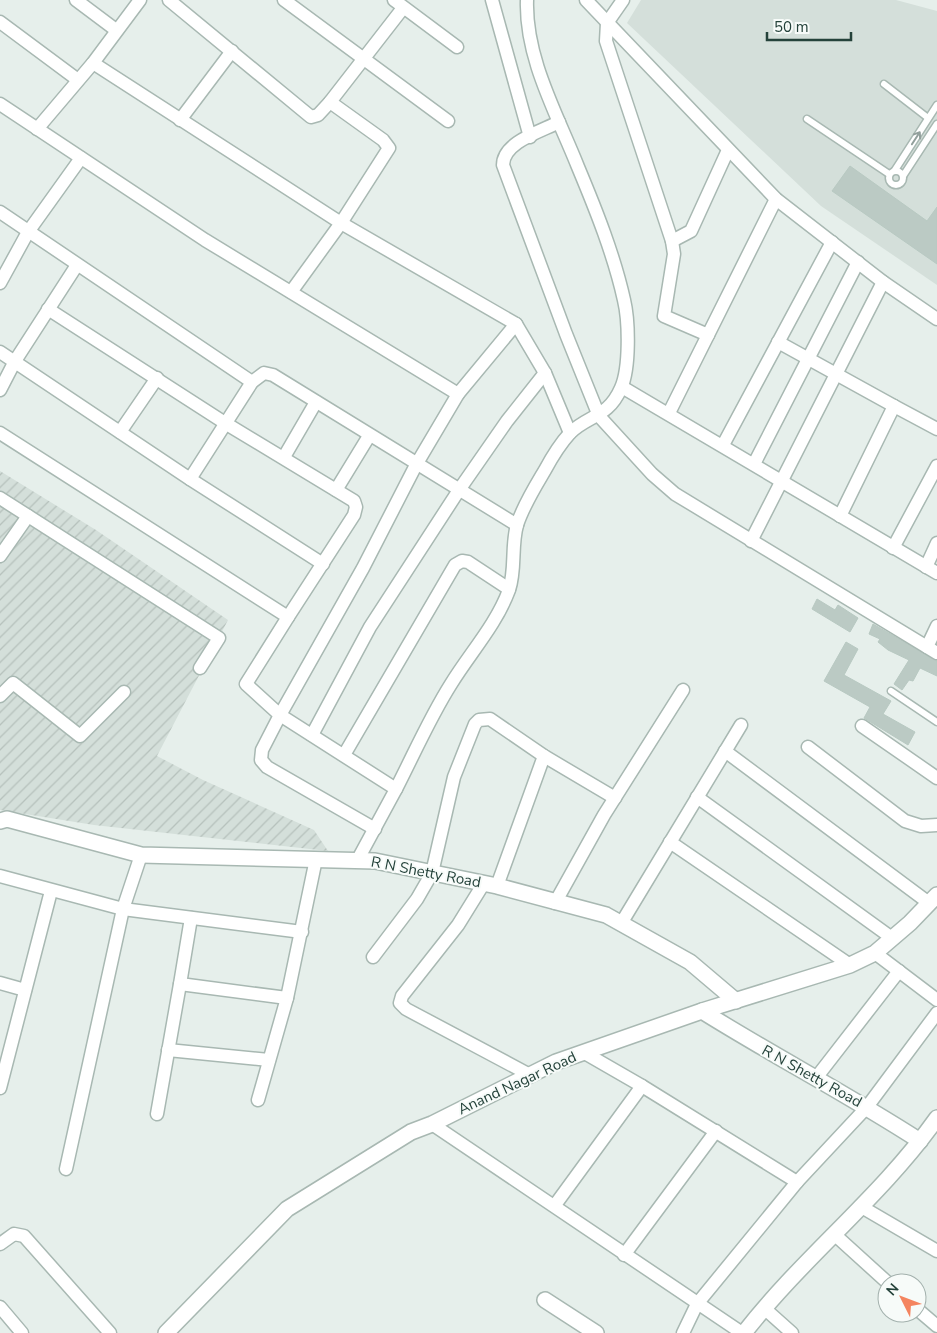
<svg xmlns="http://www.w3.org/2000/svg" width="937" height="1333" viewBox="0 0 937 1333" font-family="'Nunito Sans',sans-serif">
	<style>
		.built { fill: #d4dfda }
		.industrial { fill: url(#industrial-furrows) }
		.building { fill: #bbcac4; stroke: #b8c9c2 }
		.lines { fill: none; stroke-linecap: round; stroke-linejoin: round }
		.service-casing { stroke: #a8b8b2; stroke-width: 9 }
		.minor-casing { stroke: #a8b8b2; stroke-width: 15 }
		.tertiary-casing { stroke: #a8b8b2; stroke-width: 18 }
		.service { stroke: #fff; stroke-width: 6 }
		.minor { stroke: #fff; stroke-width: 12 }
		.tertiary { stroke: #fff; stroke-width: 15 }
		.oneway { stroke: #92a09c }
		.labels { text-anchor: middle; stroke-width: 4; stroke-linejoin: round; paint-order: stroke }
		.street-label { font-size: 15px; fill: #24423a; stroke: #f7fbf9 }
	</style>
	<defs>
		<pattern id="industrial-furrows" width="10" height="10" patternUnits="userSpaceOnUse" patternTransform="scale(1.25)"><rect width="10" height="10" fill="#d4dfda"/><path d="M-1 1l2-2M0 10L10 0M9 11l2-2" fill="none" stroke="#b6c1bc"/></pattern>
	</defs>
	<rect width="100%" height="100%" fill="#e6efeb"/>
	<path class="built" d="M641,0H896L937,11V285L821,206L627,23Z"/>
	<path class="industrial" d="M0,471L96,530L228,620L157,756L203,780L314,830L328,851L94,825L0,810Z"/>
	<g class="building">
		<path d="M850,166L927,221L937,207V264L832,191Z"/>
		<path d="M817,599L835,610L838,605L858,618L850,632L812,609Z"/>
		<path d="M873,624L937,661V676L920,668L913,681L909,680L902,690L894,684L909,660L888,650L878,642L880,639L869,634Z"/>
		<path d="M846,642L858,649L844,675L891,701L883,714L915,732L908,745L864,718L870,707L824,681Z"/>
	</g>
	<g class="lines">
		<g class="service-casing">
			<g id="service">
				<path d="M884,84L928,118"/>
				<path d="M807,119L889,174"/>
				<path d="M895,170L937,105"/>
				<circle cx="896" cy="178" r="7"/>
				<path d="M903,176L937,124"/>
				<path d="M891,691L937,722"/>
			</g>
		</g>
		<g class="minor-casing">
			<g id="minor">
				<path d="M76,0L116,30"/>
				<path d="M169,0L311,117L318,115L330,102L403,8"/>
				<path d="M284,0L448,121"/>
				<path d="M394,0L457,47"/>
				<path d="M492,0L530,137"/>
				<path d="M586,0L776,199L883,282L937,319"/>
				<path d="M623,0L607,23L606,41L672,241L674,254L664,316L708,335"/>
				<path d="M0,22L78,80"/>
				<path d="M93,63L341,223L516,324L545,373L570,433"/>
				<path d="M0,104L205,240L458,394"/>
				<path d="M180,120L232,51"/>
				<path d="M559,122C542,131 503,142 503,165L566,334L599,416L652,474L675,494L937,653"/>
				<path d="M37,129L93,63L140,0"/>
				<path d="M0,212L252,382"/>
				<path d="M672,241L691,231L728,150"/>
				<path d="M0,283L28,232L81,158"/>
				<path d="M291,292L341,223L389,148L383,140L330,102"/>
				<path d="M48,309L225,423L354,501L356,507L354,515L288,617"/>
				<path d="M778,342L894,406"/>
				<path d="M0,352L190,479L323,564"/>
				<path d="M622,387L937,573"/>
				<path d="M0,390L15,361L77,265"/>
				<path d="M669,413L776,199"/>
				<path d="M120,432L157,378"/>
				<path d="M0,433L288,617L246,684L280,715L262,750L261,760L267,767L375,829"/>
				<path d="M723,445L832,242"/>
				<path d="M284,457L316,402"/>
				<path d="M754,464L858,262"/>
				<path d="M190,479L252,382L264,373L273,375L517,525"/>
				<path d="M336,490L369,436"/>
				<path d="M0,498L219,638L200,668"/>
				<path d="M840,516L894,406L937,429"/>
				<path d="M751,541L883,282"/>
				<path d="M893,548L937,466"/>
				<path d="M0,556L28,516"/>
				<path d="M926,567L937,543"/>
				<path d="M927,647L937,626"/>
				<path d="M0,696L13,683L80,736L124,692"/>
				<path d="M862,726L937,778"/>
				<path d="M312,735L370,627L459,490L507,421L545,373"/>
				<path d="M808,747L905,821L921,826L937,825"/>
				<path d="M725,751L929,903"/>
				<path d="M344,755L455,565L462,561L468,562L509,589"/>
				<path d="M396,789C414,754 430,717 451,684C470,653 496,625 509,590C516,570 511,546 517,525C523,506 535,487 545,470C552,457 560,444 570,433C588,415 608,418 621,388C630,368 629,321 624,300C614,255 596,210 578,167C557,114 525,58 527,0"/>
				<path d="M697,797L892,938"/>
				<path d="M670,842L850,965"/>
				<path d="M357,861L396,789L280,715L363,568L416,465L458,394L516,324"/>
				<path d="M0,876L123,909L302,932"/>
				<path d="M484,883L458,925L402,996L400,1003L406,1009L530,1075"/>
				<path d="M497,886L544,756"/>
				<path d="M555,903L604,815L683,690"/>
				<path d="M622,922L741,725"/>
				<path d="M875,953L937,1000"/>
				<path d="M373,957L417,899L432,873L454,777L475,724L479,720L490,719L544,756L615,798"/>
				<path d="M0,983L25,990"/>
				<path d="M180,984L191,918"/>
				<path d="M168,1050L269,1060"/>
				<path d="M583,1052L642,1086L797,1182"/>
				<path d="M816,1078L899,971"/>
				<path d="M0,1088L51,891"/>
				<path d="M258,1100L287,998L316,859"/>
				<path d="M157,1114L180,984L287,998"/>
				<path d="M432,1124L742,1333"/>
				<path d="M66,1169L123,909L141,855"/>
				<path d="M555,1205L642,1086"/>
				<path d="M860,1206L937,1251"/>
				<path d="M834,1234L888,1283"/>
				<path d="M0,1244L14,1234L24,1236L110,1333"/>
				<path d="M624,1255L716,1131"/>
				<path d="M0,1307L22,1333"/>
				<path d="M764,1308L792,1333"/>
				<path d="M917,1309L937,1326"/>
				<path d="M683,1333L697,1304L797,1182L867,1107L937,1013"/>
			</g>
		</g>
		<g class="tertiary-casing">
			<g id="tertiary">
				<path d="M0,821L7,819L141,855L375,861L497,886L606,915L690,962L736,1001"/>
				<path d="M702,1011C774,1056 849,1095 920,1141"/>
				<path d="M545,1300L596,1333"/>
				<path d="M166,1333L287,1209L411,1132L432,1124L556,1062L702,1011L850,965L875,953L910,923L937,895"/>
				<path d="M744,1333C803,1257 881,1197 937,1118"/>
			</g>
		</g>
		<use href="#service" class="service"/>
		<use href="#minor" class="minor"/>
		<use href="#tertiary" class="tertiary"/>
	</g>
	<defs><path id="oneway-shaft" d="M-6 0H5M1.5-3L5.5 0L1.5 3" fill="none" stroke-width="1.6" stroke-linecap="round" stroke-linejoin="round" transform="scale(1.25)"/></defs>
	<use class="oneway" href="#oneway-shaft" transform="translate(916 138) rotate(-57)"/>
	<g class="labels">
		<g class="street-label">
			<text transform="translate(426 872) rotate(11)" y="5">R N Shetty Road</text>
			<text transform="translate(812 1076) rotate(29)" y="5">R N Shetty Road</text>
			<text transform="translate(517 1083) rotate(-25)" y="5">Anand Nagar Road</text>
		</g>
	</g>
	<g transform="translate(902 1298) rotate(312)"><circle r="24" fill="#f7fbf9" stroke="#a3b1ad"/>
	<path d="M0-4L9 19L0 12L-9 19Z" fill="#f4845f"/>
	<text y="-8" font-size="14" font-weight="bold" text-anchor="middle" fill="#24423a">N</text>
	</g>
	<path d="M767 32v8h84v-8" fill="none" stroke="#24423a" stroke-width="2.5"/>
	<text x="774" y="32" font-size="15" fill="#24423a" stroke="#f7fbf9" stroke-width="4" paint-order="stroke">50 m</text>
</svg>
